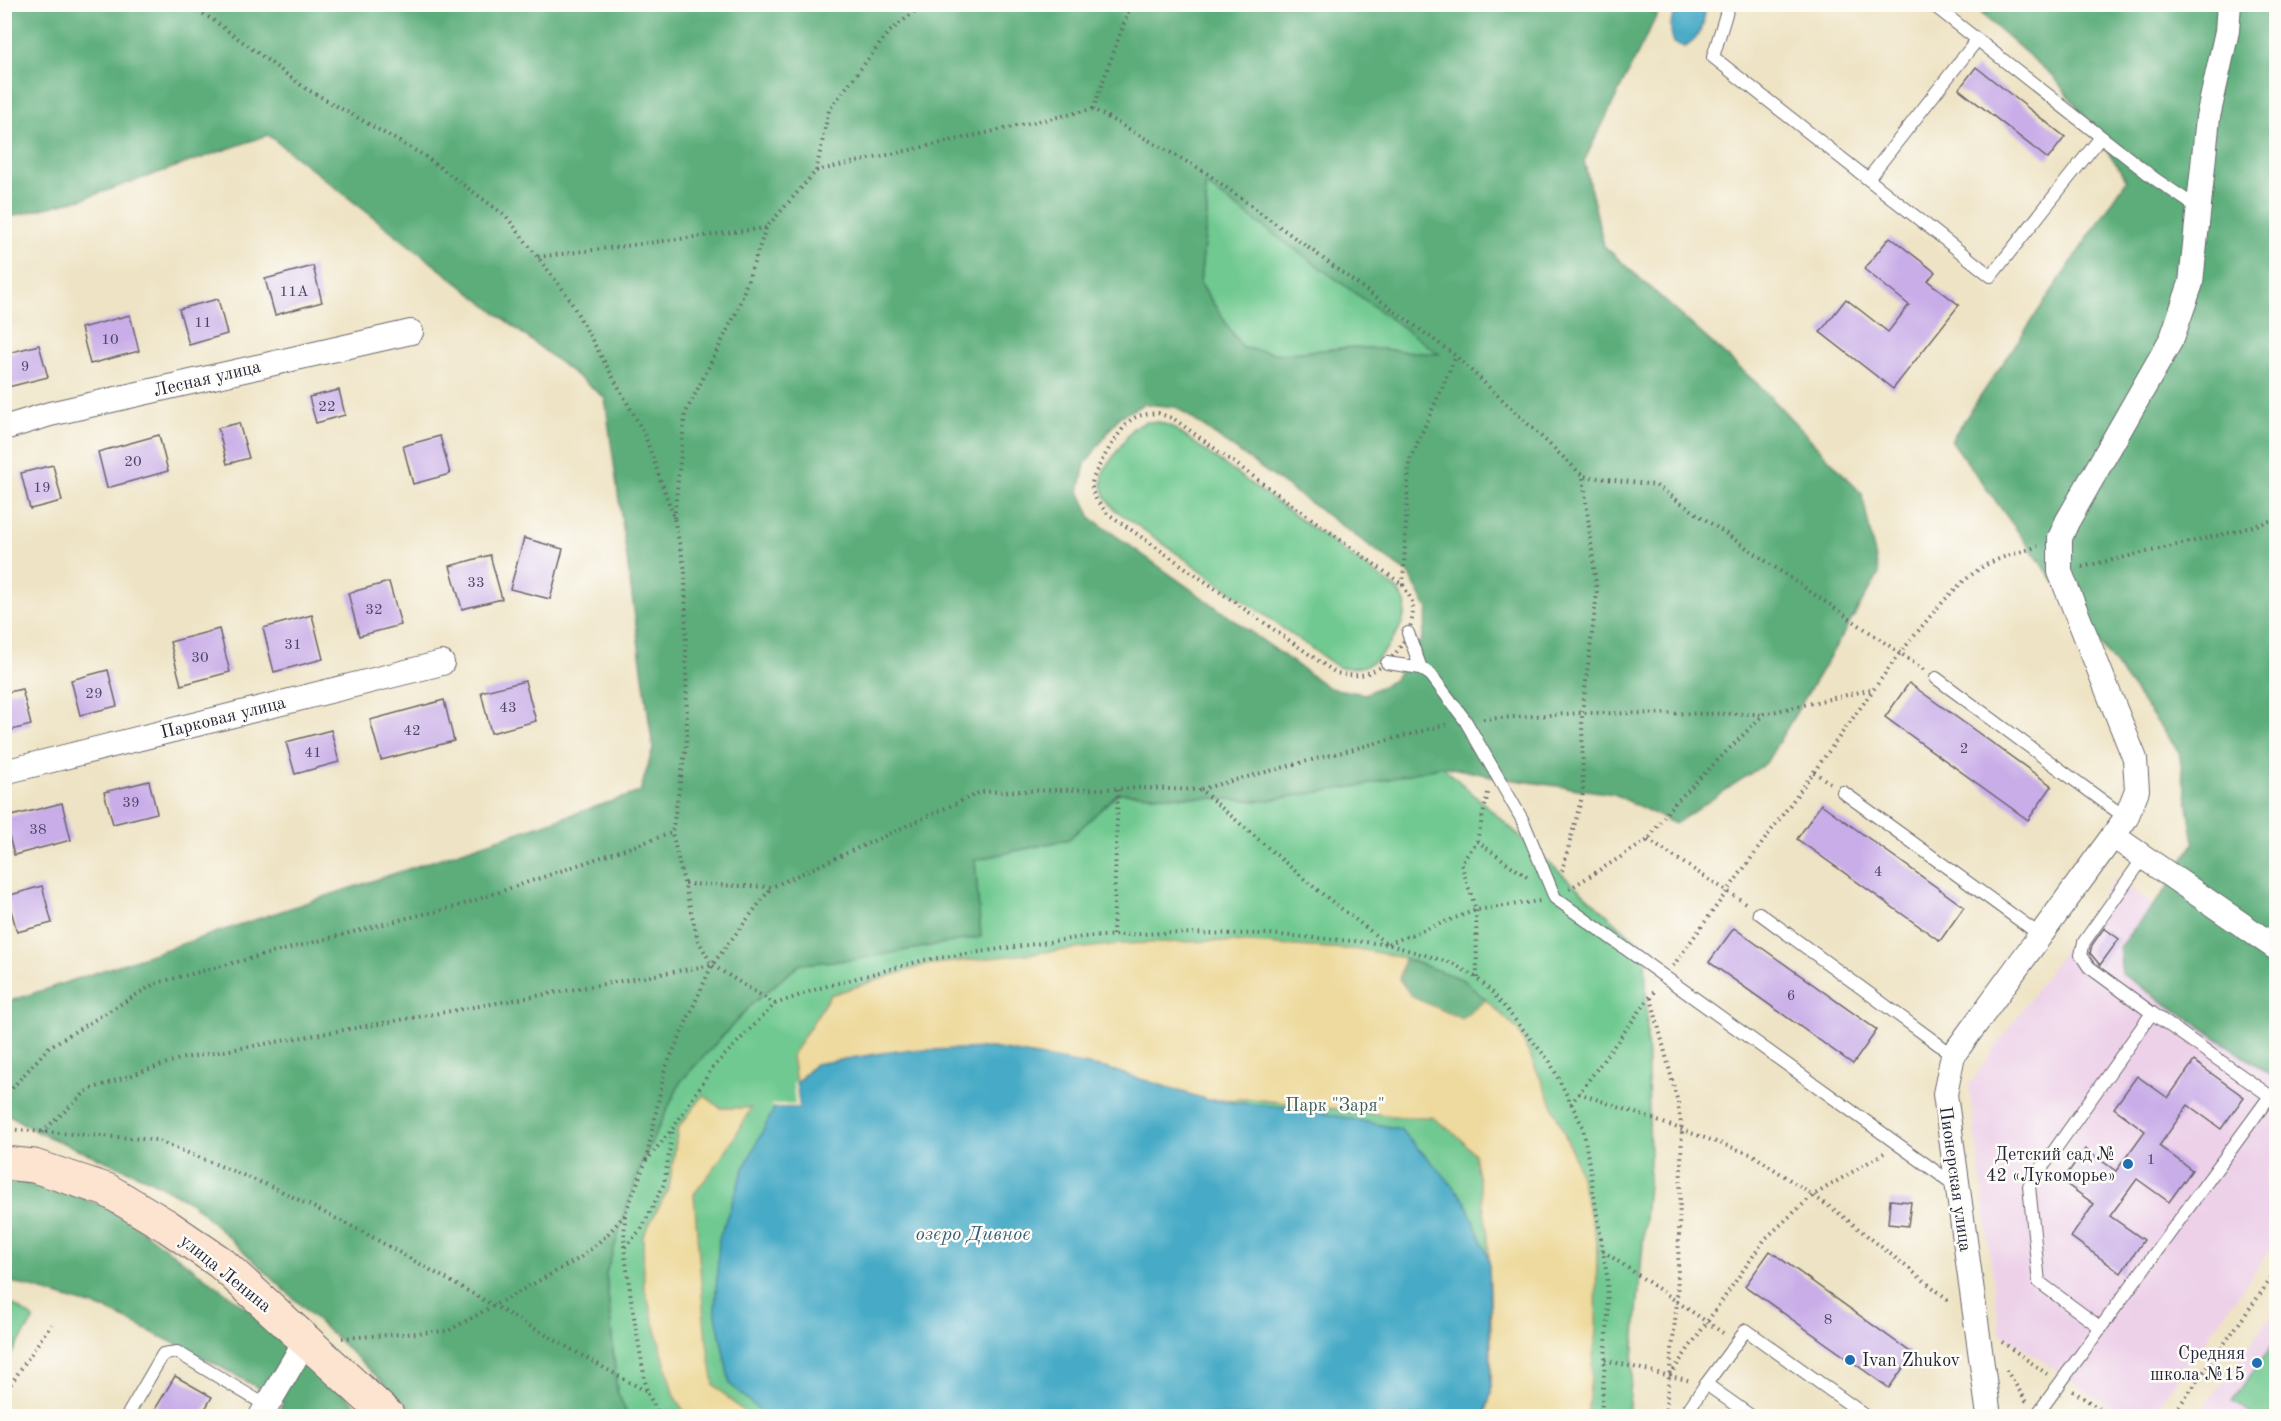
<svg xmlns="http://www.w3.org/2000/svg" width="2281" height="1421" viewBox="0 0 2281 1421" font-family="'Old Standard TT',serif">
	<style>
		.built { fill: #edd1e9 }
		.green { fill: #70c990; stroke: #497666; stroke-width: 1.5 }
		.forest { fill: #5cad7a; stroke: #3f685a; stroke-width: 1.5; fill-rule: evenodd }
		.sand { fill: #eeda9e; stroke: #887e6c; stroke-width: 1.5 }
		.water { fill: #46aac6; stroke: #346680; stroke-width: 1.5 }
		.pier { fill: #eee3c4 }
		.building { fill: #c9ade8 }
		.lines { fill: none; stroke-linecap: round; stroke-linejoin: round }
		.lane-casing { stroke: #69666b; stroke-width: 14 }
		.street-casing { stroke: #69666b; stroke-width: 26 }
		.secondary-casing { stroke: #69666b; stroke-width: 35 }
		.path { stroke: #69666b; stroke-width: 4; stroke-dasharray: 1.5 4.5; stroke-linecap: butt }
		.lane { stroke: #fff; stroke-width: 12 }
		.street { stroke: #fff; stroke-width: 24 }
		.secondary { stroke: #fde4d0; stroke-width: 33 }
		.poi-dot { fill: #1f6fb2; stroke: #fdfcf7; stroke-width: 2 }
		.labels { text-anchor: middle; stroke-width: 5; stroke-linejoin: round; paint-order: stroke }
		.number-label { font-size: 15px; fill: #4c4566 }
		.street-label { font-size: 18px; fill: #22223b; stroke: #fdfcf7 }
		.park-label { font-size: 18px; fill: #3d5c59; stroke: #fdfcf7 }
		.poi-label { font-size: 18px; fill: #22223b; stroke: #fdfcf7; text-anchor: end }
		.water-label { font-size: 20px; font-style: italic; fill: #325f7a; stroke: #fdfcf7 }
	</style>
	<rect width="100%" height="100%" fill="#fdfcf7"/>
	<filter id="ink" filterUnits="userSpaceOnUse"><feTurbulence type="fractalNoise" baseFrequency=".0167" numOctaves="2"/><feDisplacementMap in="SourceGraphic" scale="12" xChannelSelector="R" yChannelSelector="G"/><feConvolveMatrix kernelMatrix="1 2 1 2 8 2 1 2 1" color-interpolation-filters="sRGB"/></filter>
	<filter id="wash" filterUnits="userSpaceOnUse"><feTurbulence type="fractalNoise" baseFrequency=".008" numOctaves="4" result="noise"/><feDisplacementMap in="SourceGraphic" scale="24" xChannelSelector="R" yChannelSelector="G"/><feGaussianBlur stdDeviation="1.35" result="paint"/><feColorMatrix in="noise" values="0 0 0 0 0 0 0 0 0 0 0 0 0 0 0 0 0 1.4 0 .05"/><feComposite in="paint" operator="in"/></filter>
	<g filter="url(#wash)">
		<rect width="100%" height="100%" fill="#eee3c4"/>
		<g class="built">
			<path d="M2115,878L2276,992V1242L2151,1416H2123L2000,1332L1969,1085Z"/>
			<path d="M2276,1309V1416H2198Z"/>
		</g>
		<g class="green">
			<path d="M1205,184L1441,354L1354,347L1281,354L1242,348L1200,283L1207,215Z"/>
			<path d="M1146,422H1159L1172,427L1398,590C1400,594 1404,599 1405,603C1409,622 1383,658 1367,665C1357,669 1349,668 1338,667L1114,509L1106,498L1102,486L1103,472L1133,428Z"/>
			<path d="M1442,766L1645,949L1650,1161L1628,1416H628L617,1391L606,1273L641,1164L681,1081L753,1003L800,964L857,959L981,937L975,860L1069,839L1118,793L1261,801L1365,785Z"/>
			<path d="M5,1299L34,1319L5,1364Z"/>
			<path d="M2276,1340V1405L2268,1416H2254L2232,1401Z"/>
		</g>
		<g class="forest">
			<path d="M5,5H1662L1584,161L1604,246L1763,389L1862,494L1879,574L1766,763L1675,824L1614,794L1507,779L1442,766L1365,785L1261,801L1118,793L1069,839L975,860L981,937L857,959L800,964L753,1003L681,1081L641,1164L606,1273L617,1391L628,1416H419L192,1203L148,1179L35,1131L5,1112L4,1003L640,792L653,749L605,398L268,135L85,198L5,218ZM1205,185H1206L1439,354L1354,347L1281,354L1242,348L1200,283L1207,215ZM1144,404L1176,407L1409,574L1428,610L1422,639L1393,681L1365,694L1329,688L1091,518L1079,491L1085,464L1119,417Z"/>
			<path d="M1974,5H2276V1078L2122,974L2119,947L2166,890L2194,842L2179,752L1951,440L2127,180L2084,116L2054,77L1986,18Z"/>
			<path d="M1404,958L1464,980L1486,1000L1462,1020L1412,997L1399,979Z"/>
			<path d="M4,1178H24L113,1209L265,1322L368,1416H277L283,1402L210,1361L107,1310L5,1280Z"/>
		</g>
		<g class="sand">
			<path d="M1213,941L1364,950L1404,958L1399,979L1412,997L1462,1019L1486,1000L1518,1030L1549,1097L1575,1159L1597,1240L1596,1330L1587,1416H1485L1491,1393V1322L1488,1235L1481,1192L1474,1154L1460,1138L1432,1117H1402L1252,1099L1208,1100L1105,1068L815,1064L796,1083L792,1055L830,995L925,965L1121,944Z"/>
			<path d="M704,1095L720,1108H751C735,1139 716,1167 694,1194L705,1330L714,1385L748,1416H687L674,1396L644,1286L643,1236L669,1188L678,1128Z"/>
		</g>
		<g class="water">
			<path d="M1702,4C1708,22 1700,38 1685,47L1674,43C1669,29 1670,15 1681,5Z"/>
			<path d="M992,1048L1105,1068L1208,1100L1303,1109L1400,1129L1441,1172L1465,1201L1489,1259L1491,1393L1485,1416H766L730,1384L715,1310L719,1239L744,1168L775,1107H799L796,1083L815,1064L895,1051Z"/>
		</g>
		<path class="pier" d="M795,1080L799,1107H771L774,1104H795L793,1084Z"/>
		<g id="blocks">
			<g class="building">
				<path d="M1976,67L2065,137L2048,159L1959,89Z"/>
				<path d="M1890,237L1935,272L1928,281L1959,305L1893,389L1820,332L1846,299L1888,332L1909,305L1864,269Z"/>
				<path d="M313,266L322,302L275,315L265,279Z"/>
				<path d="M218,299L227,334L189,345L179,309Z"/>
				<path d="M130,315L139,351L90,364L81,328Z"/>
				<path d="M39,345L48,377L4,388V354Z"/>
				<path d="M339,390L345,415L316,423L309,397Z"/>
				<path d="M239,423L249,458L227,464L218,428Z"/>
				<path d="M159,435L168,471L107,488L98,452Z"/>
				<path d="M440,436L450,474L413,484L403,446Z"/>
				<path d="M53,465L62,501L30,509L21,473Z"/>
				<path d="M524,538L563,549L550,599L510,589Z"/>
				<path d="M490,555L502,599L462,609L450,566Z"/>
				<path d="M389,582L401,625L359,636L348,593Z"/>
				<path d="M312,615L323,659L274,672L263,628Z"/>
				<path d="M219,629L230,672L181,685L170,642Z"/>
				<path d="M108,670L117,706L80,715L71,680Z"/>
				<path d="M525,681L536,721L491,733L481,692Z"/>
				<path d="M1909,683L2052,786L2028,820L1885,717Z"/>
				<path d="M22,689L31,725L4,732V693Z"/>
				<path d="M444,700L454,741L381,760L370,720Z"/>
				<path d="M331,730L339,762L295,774L286,742Z"/>
				<path d="M149,781L157,813L113,824L104,792Z"/>
				<path d="M62,803L71,840L14,855L4,818Z"/>
				<path d="M1821,804L1964,907L1940,941L1797,839Z"/>
				<path d="M42,886L52,923L17,932L7,896Z"/>
				<path d="M1734,928L1877,1030L1853,1064L1709,962Z"/>
				<path d="M2104,928L2119,939L2100,965L2090,953L2092,945Z"/>
				<path d="M2194,1061L2244,1097L2221,1129L2188,1105L2159,1146L2192,1170L2169,1202L2137,1179L2110,1216L2144,1240L2121,1273L2071,1237L2094,1204L2062,1181L2085,1149L2116,1171L2145,1131L2114,1108L2137,1076L2168,1098Z"/>
				<path d="M1890,1200L1911,1202L1908,1226L1888,1224Z"/>
				<path d="M1770,1251L1913,1354L1889,1388L1745,1286Z"/>
				<path d="M175,1376L212,1397L201,1416H151Z"/>
			</g>
		</g>
	</g>
	<g filter="url(#ink)">
		<use href="#blocks" fill-opacity="0" stroke="#69666b" stroke-width="1.5"/>
		<g class="lines">
			<g class="lane-casing">
				<g id="lane">
					<path d="M1729,4L1713,57L1991,276L2101,137"/>
					<path d="M1932,4L2155,179L2198,208"/>
					<path d="M1868,179L1977,40"/>
					<path d="M1408,633L1421,668L1431,675L1465,720L1523,821L1555,898L1956,1186"/>
					<path d="M1387,663L1421,668"/>
					<path d="M1936,678L2126,818"/>
					<path d="M1843,792L2040,935"/>
					<path d="M1759,913L1953,1055"/>
					<path d="M2101,1328L2039,1282L2029,1186L2152,1013L2089,967L2081,955L2084,942L2144,857"/>
					<path d="M127,1416L163,1354L177,1352L267,1406"/>
					<path d="M1684,1416L1706,1384"/>
					<path d="M1751,1416L1706,1384L1746,1330L1866,1416"/>
					<path d="M2036,1416L2270,1096L2152,1013"/>
				</g>
			</g>
			<g class="street-casing">
				<g id="street">
					<path d="M4,428L50,414L411,332"/>
					<path d="M4,772L442,663"/>
					<path d="M2113,836L2276,948"/>
					<path d="M261,1416L306,1340"/>
					<path d="M1989,1416L1945,1094L1953,1055L2126,818L2137,790L2135,759L2060,572V538L2067,522L2172,338L2191,283L2208,117L2227,31L2229,4"/>
				</g>
			</g>
			<g class="secondary-casing">
				<path id="secondary" d="M4,1163L34,1166L107,1190L167,1226L221,1263L388,1416"/>
			</g>
			<g class="path">
				<path d="M188,4L213,20L305,88L423,155L506,216L567,295L644,433L674,518L685,570L687,739L672,833L698,940L712,965L775,1004"/>
				<path d="M1093,109L1131,4"/>
				<path d="M816,171L829,110L889,32L924,4"/>
				<path d="M538,257L766,228"/>
				<path d="M1158,413L1174,419L1403,585C1406,591 1410,596 1412,602C1418,628 1393,666 1368,673C1356,677 1347,675 1336,673L1107,513C1100,505 1091,495 1092,484C1092,473 1122,426 1131,420C1139,414 1148,414 1158,413Z"/>
				<path d="M674,518L685,414L737,311L766,228L816,171L1093,109L1205,172L1456,356L1583,476L1655,485L1900,653C1925,624 1949,589 1981,568C1997,557 2020,553 2038,546"/>
				<path d="M2082,567L2237,531L2276,519"/>
				<path d="M1403,585L1409,462L1456,356"/>
				<path d="M1483,719L1582,713L1764,714"/>
				<path d="M1814,772L1830,783"/>
				<path d="M1201,789L1449,724"/>
				<path d="M1648,840L1747,904"/>
				<path d="M1477,841L1528,878"/>
				<path d="M1562,871L1583,793L1582,713L1597,593L1583,476"/>
				<path d="M685,884L772,887L981,792L1139,788L1201,790L1316,889L1387,944L1476,910L1540,901"/>
				<path d="M1569,889L1648,840L1670,808L1764,714L1873,689"/>
				<path d="M1113,935L1118,789"/>
				<path d="M1673,966L1900,653L1924,670"/>
				<path d="M1477,978L1476,910L1461,864L1477,841L1488,793"/>
				<path d="M1651,998L1678,1103L1682,1130L1677,1302L1665,1416"/>
				<path d="M1579,1093L1753,1155L1836,1211L1951,1302"/>
				<path d="M4,1097L49,1047L156,983L407,918L455,907L672,833"/>
				<path d="M1571,1104L1656,989"/>
				<path d="M4,1129L156,1140L277,1189L363,1232L647,1392"/>
				<path d="M42,1132L88,1090L179,1059L712,965"/>
				<path d="M646,1160L665,1069L712,965L771,888"/>
				<path d="M625,1247L642,1228L664,1184L673,1129"/>
				<path d="M1603,1251L1723,1333"/>
				<path d="M342,1338L448,1331L580,1258L606,1236L625,1215"/>
				<path d="M2002,1342L2047,1374"/>
				<path d="M1605,1360L1691,1381"/>
				<path d="M2006,1370L2027,1402"/>
				<path d="M1670,1375L1765,1239L1812,1196L1884,1153"/>
				<path d="M2073,1391L2110,1416"/>
				<path d="M4,1394L51,1324"/>
				<path d="M4,1413L10,1416"/>
				<path d="M660,1416L647,1392L632,1305L624,1248L625,1214L646,1161L673,1128L713,1067L775,1004L820,988L924,960L1083,937L1161,933L1269,934L1387,944L1452,963L1477,978L1492,992L1550,1062L1583,1127L1607,1276L1608,1317L1601,1416"/>
				<path d="M2172,1416L2276,1272"/>
			</g>
			<use href="#lane" class="lane"/>
			<use href="#street" class="street"/>
			<use href="#secondary" class="secondary"/>
		</g>
	</g>
	<g class="poi-dot">
		<circle cx="2128" cy="1164" r="6"/>
		<circle cx="1850" cy="1360" r="6"/>
		<circle cx="2257" cy="1363" r="6"/>
	</g>
	<g class="labels">
		<g class="number-label">
			<text x="294" y="296">11А</text>
			<text x="203" y="327">11</text>
			<text x="110" y="344">10</text>
			<text x="25" y="371">9</text>
			<text x="327" y="411">22</text>
			<text x="133" y="466">20</text>
			<text x="42" y="492">19</text>
			<text x="476" y="587">33</text>
			<text x="374" y="614">32</text>
			<text x="293" y="649">31</text>
			<text x="200" y="662">30</text>
			<text x="94" y="698">29</text>
			<text x="508" y="712">43</text>
			<text x="412" y="735">42</text>
			<text x="1964" y="753">2</text>
			<text x="313" y="757">41</text>
			<text x="131" y="807">39</text>
			<text x="38" y="834">38</text>
			<text x="1878" y="876">4</text>
			<text x="1791" y="1000">6</text>
			<text x="2151" y="1164">1</text>
			<text x="1828" y="1324">8</text>
		</g>
		<g class="street-label">
			<text transform="translate(207 378) rotate(-13)" y="6">Лесная улица</text>
			<text transform="translate(223 717) rotate(-14)" y="6">Парковая улица</text>
			<text transform="translate(1956 1179) rotate(82)" y="6">Пионерская улица</text>
			<text transform="translate(226 1273) rotate(39)" y="6">улица Ленина</text>
		</g>
		<g class="park-label">
			<text x="1335" y="1111">Парк "Заря"</text>
		</g>
		<g class="poi-label">
			<text x="2116" y="1160">Детский сад №<tspan x="2116" dy="21">42 «Лукоморье»</tspan></text>
			<text x="2245" y="1359">Средняя<tspan x="2245" dy="21">школа №15</tspan></text>
			<text x="1862" y="1366" text-anchor="start">Ivan Zhukov</text>
		</g>
		<g class="water-label">
			<text x="973" y="1240">озеро Дивное</text>
		</g>
	</g>
	<rect width="2281" height="1421" fill="none" stroke="#fdfcf7" stroke-width="24"/>
</svg>
